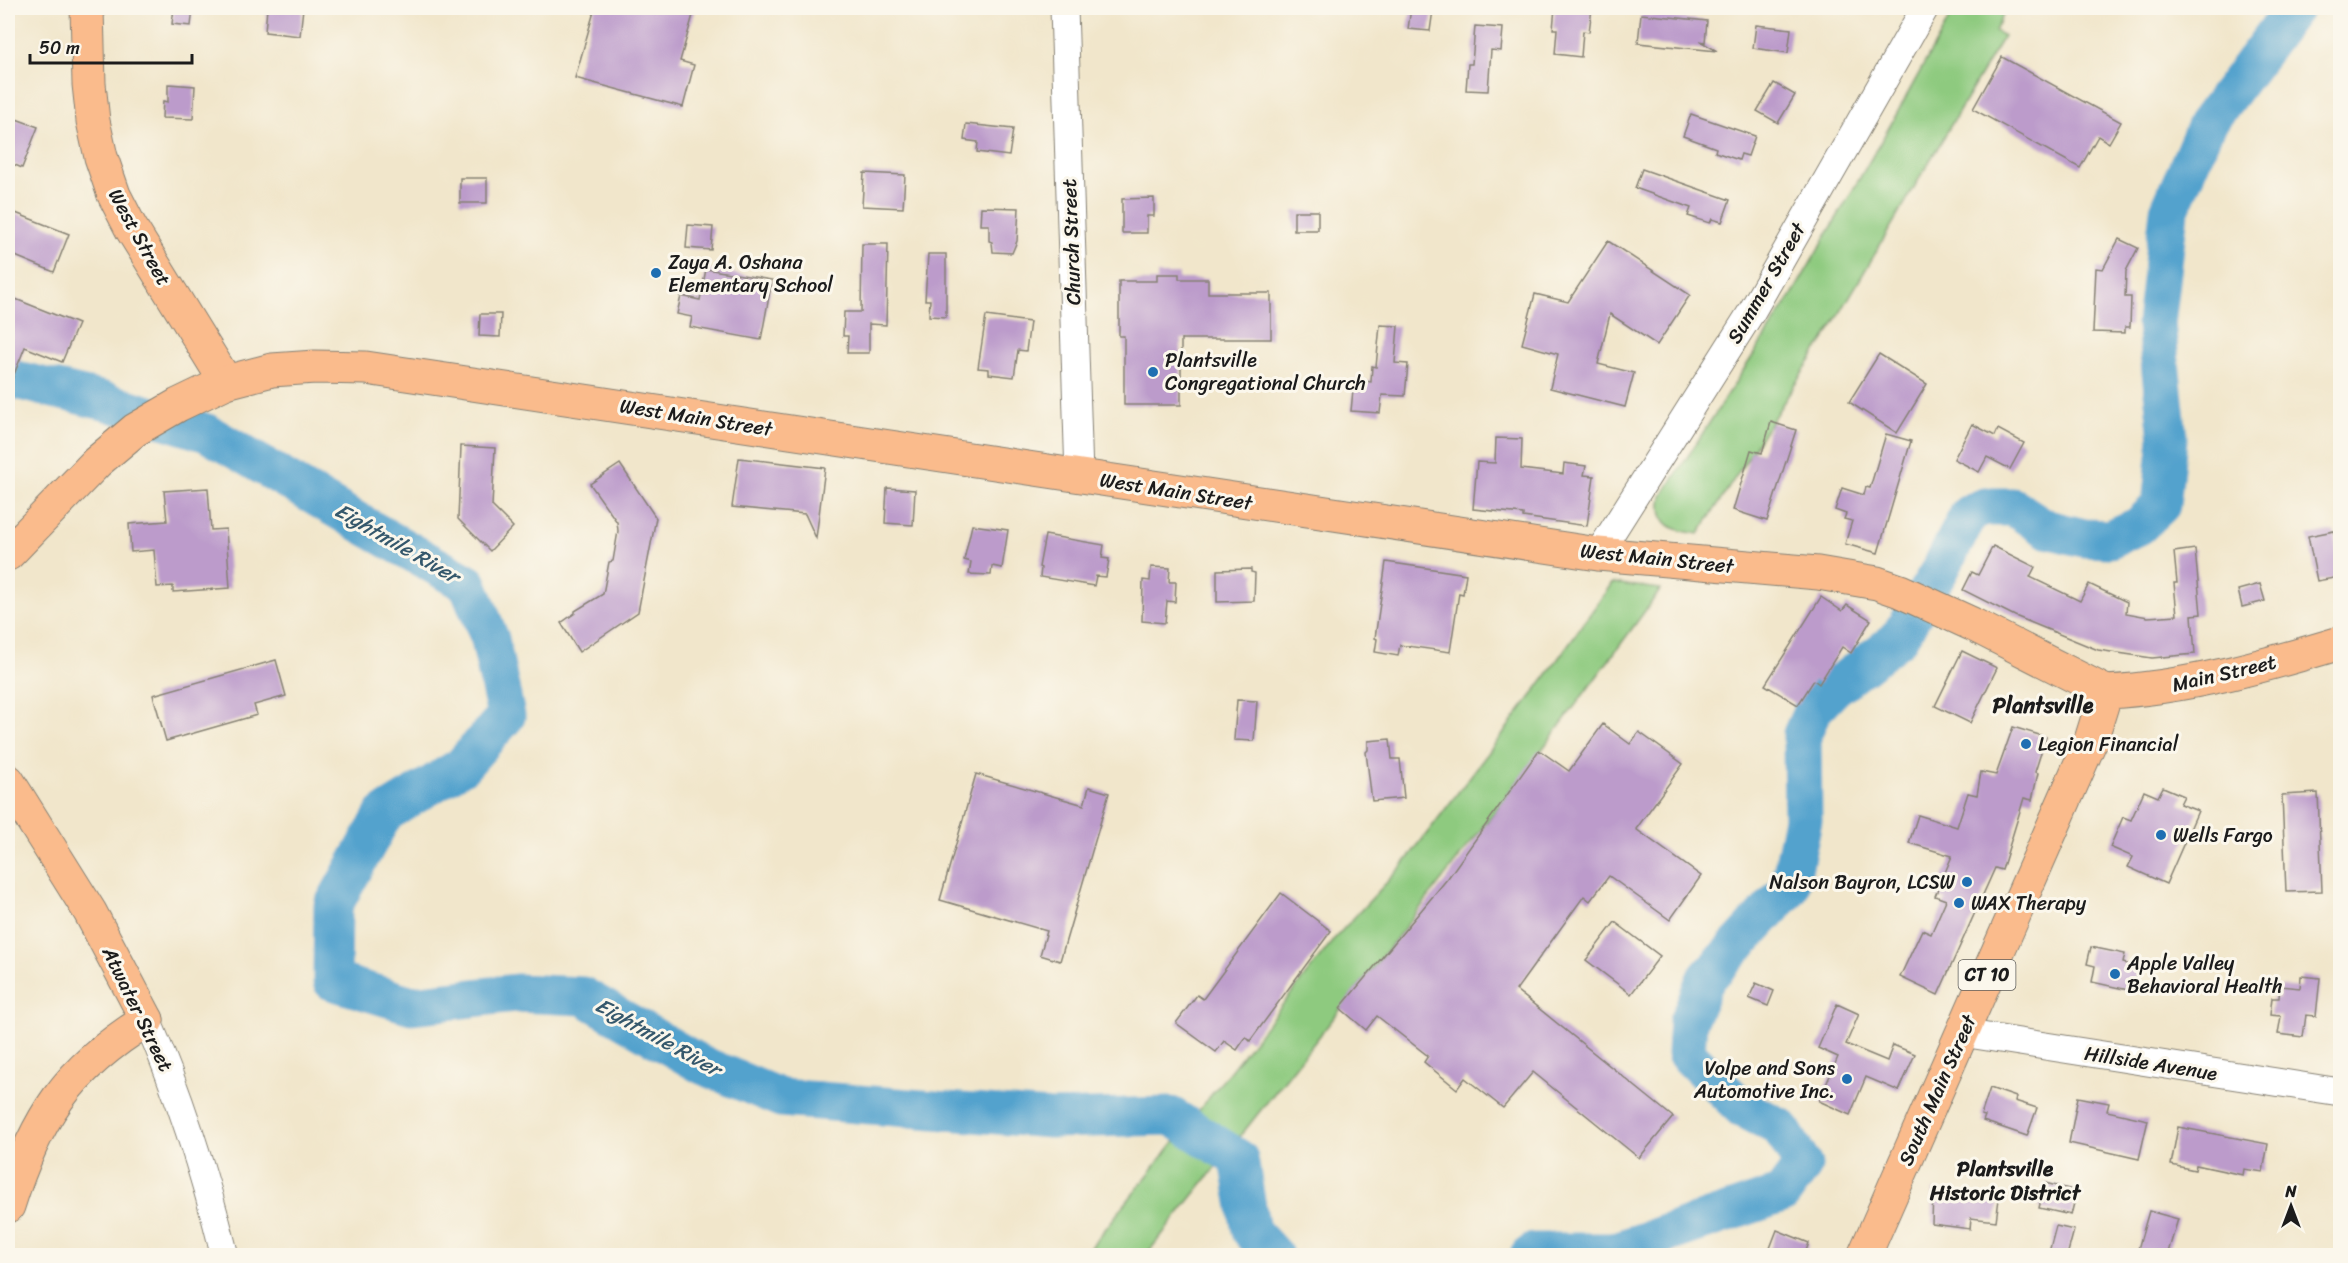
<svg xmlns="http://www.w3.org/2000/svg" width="2348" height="1263" viewBox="0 0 2348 1263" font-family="Sriracha,sans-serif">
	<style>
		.green { fill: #8eca7f; stroke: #55734e; stroke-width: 1.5 }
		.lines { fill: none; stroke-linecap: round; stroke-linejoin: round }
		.river { stroke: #53a2cd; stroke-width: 39 }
		.building { fill: #bc9bcb }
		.minor-casing { stroke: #868174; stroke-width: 29 }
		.major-casing { stroke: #868174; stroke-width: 35 }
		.highway-casing { stroke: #868174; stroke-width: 35 }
		.minor { stroke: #fff; stroke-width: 27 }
		.major { stroke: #fabb8c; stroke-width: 33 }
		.highway { stroke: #fabb8c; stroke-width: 33 }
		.poi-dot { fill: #1f6fb2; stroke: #fbf7ec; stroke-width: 2 }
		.labels { text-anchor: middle; stroke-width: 6; stroke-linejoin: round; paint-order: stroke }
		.shield { fill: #fbf7ec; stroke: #5f5e5a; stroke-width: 1.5 }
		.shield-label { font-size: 18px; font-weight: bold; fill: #1c1c1c }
		.street-label { font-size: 20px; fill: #1c1c1c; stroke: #fbf7ec }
		.poi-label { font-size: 20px; fill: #1c1c1c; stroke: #fbf7ec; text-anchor: start }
		.water-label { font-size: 21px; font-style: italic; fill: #35586c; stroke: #fbf7ec }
		.neighbourhood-label { font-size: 21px; font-weight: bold; fill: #1c1c1c; stroke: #fbf7ec }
		.quarter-label { font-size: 22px; font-weight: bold; fill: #1c1c1c; stroke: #fbf7ec }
	</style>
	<rect width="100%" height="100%" fill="#fbf7ec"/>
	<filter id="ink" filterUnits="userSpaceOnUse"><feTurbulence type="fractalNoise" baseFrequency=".0167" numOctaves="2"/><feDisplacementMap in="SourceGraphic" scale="12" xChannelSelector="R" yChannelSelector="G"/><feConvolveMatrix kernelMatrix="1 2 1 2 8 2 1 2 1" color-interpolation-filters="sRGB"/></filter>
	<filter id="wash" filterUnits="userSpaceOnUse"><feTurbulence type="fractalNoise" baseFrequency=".008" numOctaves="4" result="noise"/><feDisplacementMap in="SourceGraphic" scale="24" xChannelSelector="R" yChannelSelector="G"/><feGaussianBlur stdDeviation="1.35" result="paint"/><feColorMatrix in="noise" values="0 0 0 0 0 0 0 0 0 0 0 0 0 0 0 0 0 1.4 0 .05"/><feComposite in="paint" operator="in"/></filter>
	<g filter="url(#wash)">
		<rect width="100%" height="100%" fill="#f1e6cb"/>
		<g class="green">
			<path d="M1955,8H2007L1995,31L2004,36L2000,42L1830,330L1699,534C1674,530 1656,527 1662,496L1792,295L1891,124Z"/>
			<path d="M1612,583L1661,589C1496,817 1320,1035 1146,1255L1084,1256L1335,938L1402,866L1533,694Z"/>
		</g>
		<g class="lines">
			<g class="river">
				<path d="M8,378L104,401L207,433L367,527L468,584L490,639L506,716L462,766L384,814L333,906L332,981L412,1005L516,993L583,996L702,1065L781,1098L1050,1119L1171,1116L1239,1159L1251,1231L1274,1256"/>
				<path d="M1529,1256L1534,1252H1613L1782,1194L1803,1165L1780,1127L1742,1108L1686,1053L1688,1022L1705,980L1789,889L1803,820L1802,734L1813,710L1834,688L1898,639L1940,570L1969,514L1985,507H2013L2047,529L2084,538L2110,539L2139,526L2161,505L2168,439L2156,324L2169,211L2206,125L2294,8"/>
			</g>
		</g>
		<g id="blocks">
			<g class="building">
				<path d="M174,8H193L191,26L172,24Z"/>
				<path d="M267,8H303L300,36L265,32Z"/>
				<path d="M595,8H695L680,61L694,65L683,107L575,78Z"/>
				<path d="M1411,8L1433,10L1430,31L1408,29Z"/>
				<path d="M1555,8H1592L1589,32L1583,31L1581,57L1555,54L1557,29H1553Z"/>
				<path d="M1641,14L1707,21L1705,42L1700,41L1717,51L1638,43Z"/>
				<path d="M1756,25L1791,29L1788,53L1753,48Z"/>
				<path d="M1475,26L1503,28L1501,51L1491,50L1488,91L1466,90L1468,64H1472Z"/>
				<path d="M2002,57L2121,122L2109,143L2098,136L2080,168L1973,109Z"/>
				<path d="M1774,83L1795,95L1778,123L1757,111Z"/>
				<path d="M168,84L195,86L193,119L162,118L163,101L168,102Z"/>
				<path d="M1691,114L1755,136L1748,156L1741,154L1739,160L1715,152L1716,148L1683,136Z"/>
				<path d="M8,116L38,127L22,168L8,162Z"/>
				<path d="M966,124L1013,129L1009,156L977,152L978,142L964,140Z"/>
				<path d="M1642,169L1730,200L1722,222L1712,219L1710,223L1688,216L1691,208L1635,188Z"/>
				<path d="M864,173L905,175L903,208L862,206Z"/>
				<rect x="460" y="178" width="27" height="25"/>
				<path d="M1154,198V216H1147V233H1122V199Z"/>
				<path d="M981,207L1019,208L1017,241L1012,253L993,252L992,242L989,241V225H980Z"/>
				<path d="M8,210L69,234L54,272L8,253Z"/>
				<rect x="1294" y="211" width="24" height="19"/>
				<path d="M688,225L713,227L711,250L686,248Z"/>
				<path d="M2119,239L2138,248L2126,271L2125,297H2131L2130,327H2125V333L2093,332L2096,268L2103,269Z"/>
				<path d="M1608,241L1690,295L1657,345L1610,314L1598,364L1634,373L1625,407L1550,388L1558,354L1522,344L1535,294L1568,302Z"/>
				<path d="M862,244H888L886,325L869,324V353H847L848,336H843L844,312H861Z"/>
				<path d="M928,254H946V317L929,316L930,300H925Z"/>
				<path d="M706,269L772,280L761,340L690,327L692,317L677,314L681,296L700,300Z"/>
				<path d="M1157,274H1179V279H1208V293H1271V339H1181V405H1124V336H1119V281H1157Z"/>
				<path d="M8,296L78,324L62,362L25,347L9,387Z"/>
				<path d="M480,314H501L500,337L479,336Z"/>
				<path d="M986,316L1030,322L1026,351L1018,350L1014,377L989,374V369L978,368Z"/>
				<path d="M1380,325L1398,326L1395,363L1408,364L1405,396L1382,395L1380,413L1351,411L1354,380L1371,382L1372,366L1376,367Z"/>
				<path d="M1879,354L1927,384L1897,433L1849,402Z"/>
				<path d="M1771,422L1796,430L1767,521L1733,510L1751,450L1762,453Z"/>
				<path d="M1972,424L1995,436L1998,429L2024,443L2010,469L1987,457L1979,472L1954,459Z"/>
				<path d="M1886,434L1911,441L1878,553L1845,544L1852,521L1844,519L1846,514L1835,510L1842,488L1864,495L1866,487L1870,488Z"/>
				<path d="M1496,438L1522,439L1521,469L1563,474L1564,463L1586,466L1584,475L1594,476L1587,526L1523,517V514L1473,509L1477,462L1495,463Z"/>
				<path d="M461,446L495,448L492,506L513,527L490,551L458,519Z"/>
				<path d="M739,458L825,468L816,538L805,514L732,507Z"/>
				<path d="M620,464L656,518L638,612L579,652L561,623L575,613V611L603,594L609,562L613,561L618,531L617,522L590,484Z"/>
				<path d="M208,488L211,530L226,529L230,588L173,592V586L157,587L154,550L131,552L129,524L167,521L164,491Z"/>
				<path d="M887,488L915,490L913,525L885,523Z"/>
				<path d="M972,525L1008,530L1002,568L992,566L991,575L969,574L971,562L964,560Z"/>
				<path d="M2334,531L2340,577L2317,581L2308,536Z"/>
				<path d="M1045,535L1104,545L1102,558L1109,559L1106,577L1096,576L1094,586L1040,577L1041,568L1039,567Z"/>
				<path d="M1993,546L2035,567L2030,577L2080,601L2089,584L2127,602L2126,613L2148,617L2177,615L2174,583H2177L2174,552L2195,549L2201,614L2192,615L2195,654L2152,658L2098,650L2015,616L1963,590L1972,572L1978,575Z"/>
				<path d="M1386,562L1466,574L1463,594L1459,593L1450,652L1400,645L1398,656L1375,652L1377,639L1375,638Z"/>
				<path d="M1151,567L1170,568L1169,582H1176L1175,602L1167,601L1165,623L1142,621L1143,580L1150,581Z"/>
				<path d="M1251,569V572L1255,573L1254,601L1217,602V570Z"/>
				<path d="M2260,584L2265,601L2242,607L2238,590Z"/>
				<path d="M1821,597L1842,611L1847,605L1871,620L1851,653L1842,647L1819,684L1814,680L1798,705L1765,685Z"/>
				<path d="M1962,651L1997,668L1970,723L1935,706Z"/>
				<path d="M276,660L286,696L254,705L257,715L166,741L153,695Z"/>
				<path d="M1237,700L1257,701L1254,741L1234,740Z"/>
				<path d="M1603,724L1630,744L1639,732L1683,764L1636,829L1701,876L1670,920L1609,876L1590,901L1584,896L1516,990L1673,1117L1639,1158L1533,1072L1503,1108L1465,1078L1457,1089L1424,1062L1428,1056L1377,1016L1366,1030L1340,1008L1448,878L1539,750L1569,771Z"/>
				<path d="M2013,727L2046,737L2035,772L2038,773L2032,800L2024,798L2002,870L1995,868L1938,995L1900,977L1922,930L1931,934L1946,900L1935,896L1952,856L1909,843L1918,815L1957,827L1968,793L1977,795L1981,772L1996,775Z"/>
				<path d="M1390,739L1392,759H1400L1404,798L1372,801L1366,752L1368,750V741Z"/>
				<path d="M976,774L1084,805L1089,787L1109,793L1060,961L1040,955L1047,931L940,900Z"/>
				<path d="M2163,787L2184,796L2180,804L2198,811L2166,884L2128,867L2133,857L2110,847L2123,817L2131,820L2144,791L2158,797Z"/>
				<path d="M2318,793L2322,891L2286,892L2282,795Z"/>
				<path d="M1281,893L1331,931L1250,1041L1246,1037L1237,1050L1224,1041L1216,1052L1176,1023L1197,995L1203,999Z"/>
				<path d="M1615,922L1660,956L1631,994L1586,960Z"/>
				<path d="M2091,947L2125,954L2123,963L2138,967L2133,991L2092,982L2095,966L2087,964Z"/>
				<path d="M2301,976L2320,978L2316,1016L2306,1015L2303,1037L2278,1034L2281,1016L2270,1015L2272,998H2279L2280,986L2300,988Z"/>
				<path d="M1756,983L1774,991L1768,1006L1749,998Z"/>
				<path d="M1837,1004L1859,1014L1846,1044L1887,1061L1893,1045L1915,1054L1899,1091L1866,1077L1850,1115L1819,1101L1838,1057L1818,1048Z"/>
				<path d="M1990,1088L2016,1097L2015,1101L2037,1108L2027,1136L1983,1121L1985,1116L1981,1115Z"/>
				<path d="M2078,1097L2109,1103L2107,1111L2148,1120L2139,1159L2069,1143Z"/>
				<path d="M2178,1127L2268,1144L2263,1172L2244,1169L2243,1175L2196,1165L2195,1170L2171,1165Z"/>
				<path d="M2045,1183L2077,1191L2071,1215L2039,1208Z"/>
				<path d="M1933,1190L1999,1199L1996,1221L1971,1218L1970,1229L1932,1224Z"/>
				<path d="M2149,1211L2178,1219L2167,1256H2136Z"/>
				<path d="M2056,1226L2074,1230L2067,1256H2048Z"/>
				<path d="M1777,1230L1809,1243L1804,1256H1767Z"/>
			</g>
		</g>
	</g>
	<g filter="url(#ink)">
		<use href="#blocks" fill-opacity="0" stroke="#868174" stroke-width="1.5"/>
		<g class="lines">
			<g class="minor-casing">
				<g id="minor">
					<path d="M1064,8L1079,476"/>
					<path d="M1598,554L1752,311L1925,8"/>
					<path d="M147,1020C180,1096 205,1175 225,1256"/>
					<path d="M1962,1033L2340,1092"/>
				</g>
			</g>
			<g class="major-casing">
				<g id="major">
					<path d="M87,8L89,84L93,121L101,157L114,195L131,228L226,382"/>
					<path d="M8,554L97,462L135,430L178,405L226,382L272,370L315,367L366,368L1598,554L1818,573L1877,583L1900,591L1972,624L2106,692"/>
					<path d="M8,781L90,912L147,1020"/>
				</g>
			</g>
			<g class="highway-casing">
				<g id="highway">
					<path d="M8,1206C35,1119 68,1068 147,1020"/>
					<path d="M1864,1256L2091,740L2106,692C2186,688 2264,666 2340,643"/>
				</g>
			</g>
			<use href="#minor" class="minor"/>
			<use href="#major" class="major"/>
			<use href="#highway" class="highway"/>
		</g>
	</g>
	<g class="poi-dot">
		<circle cx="656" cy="273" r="6"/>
		<circle cx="1153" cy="372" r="6"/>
		<circle cx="2026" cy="744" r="6"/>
		<circle cx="2161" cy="835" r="6"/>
		<circle cx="1967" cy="882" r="6"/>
		<circle cx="1959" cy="903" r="6"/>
		<circle cx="2115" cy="974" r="6"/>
		<circle cx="1847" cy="1079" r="6"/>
	</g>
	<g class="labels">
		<rect class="shield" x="1958.5" y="960" width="57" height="30" rx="4.5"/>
		<g class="shield-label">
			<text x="1987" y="981">CT 10</text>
		</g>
		<g class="street-label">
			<text transform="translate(140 237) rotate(61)" y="7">West Street</text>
			<text transform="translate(1071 242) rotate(-92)" y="7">Church Street</text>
			<text transform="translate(1766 283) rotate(-60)" y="7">Summer Street</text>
			<text transform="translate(696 417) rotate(9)" y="7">West Main Street</text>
			<text transform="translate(1176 491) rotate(9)" y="7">West Main Street</text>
			<text transform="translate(1657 558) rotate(6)" y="7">West Main Street</text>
			<text transform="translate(2224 673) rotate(-13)" y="7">Main Street</text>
			<text transform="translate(138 1009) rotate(64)" y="7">Atwater Street</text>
			<text transform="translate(2151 1063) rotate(9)" y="7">Hillside Avenue</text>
			<text transform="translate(1937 1090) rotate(-66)" y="7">South Main Street</text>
		</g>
		<g class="poi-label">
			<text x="668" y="269">Zaya A. Oshana<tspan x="668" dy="23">Elementary School</tspan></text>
			<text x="1165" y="367">Plantsville<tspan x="1165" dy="23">Congregational Church</tspan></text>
			<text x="2038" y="751">Legion Financial</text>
			<text x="2173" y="842">Wells Fargo</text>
			<text x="1955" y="889" text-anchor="end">Nalson Bayron, LCSW</text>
			<text x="1971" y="910">WAX Therapy</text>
			<text x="2127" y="970">Apple Valley<tspan x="2127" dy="23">Behavioral Health</tspan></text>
			<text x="1835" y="1075" text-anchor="end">Volpe and Sons<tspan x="1835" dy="23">Automotive Inc.</tspan></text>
		</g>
		<g class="water-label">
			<text transform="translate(397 543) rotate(30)" y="7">Eightmile River</text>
			<text transform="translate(658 1037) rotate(29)" y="7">Eightmile River</text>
		</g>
		<g class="neighbourhood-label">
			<text x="2005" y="1176">Plantsville<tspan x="2005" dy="24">Historic District</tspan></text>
		</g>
		<g class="quarter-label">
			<text x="2043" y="713">Plantsville</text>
		</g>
	</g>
	<rect width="2348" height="1263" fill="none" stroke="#fbf7ec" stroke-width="30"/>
	<g transform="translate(2291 1206)" stroke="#fbf7ec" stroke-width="4.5" paint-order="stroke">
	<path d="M0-4.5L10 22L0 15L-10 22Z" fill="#1c1c1c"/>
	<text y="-9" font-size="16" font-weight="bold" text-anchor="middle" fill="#1c1c1c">N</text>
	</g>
	<path d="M30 54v9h162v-9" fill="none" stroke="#1c1c1c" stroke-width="3"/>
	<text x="39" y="54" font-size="18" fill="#1c1c1c" stroke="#fbf7ec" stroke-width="4.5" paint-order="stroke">50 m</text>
</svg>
